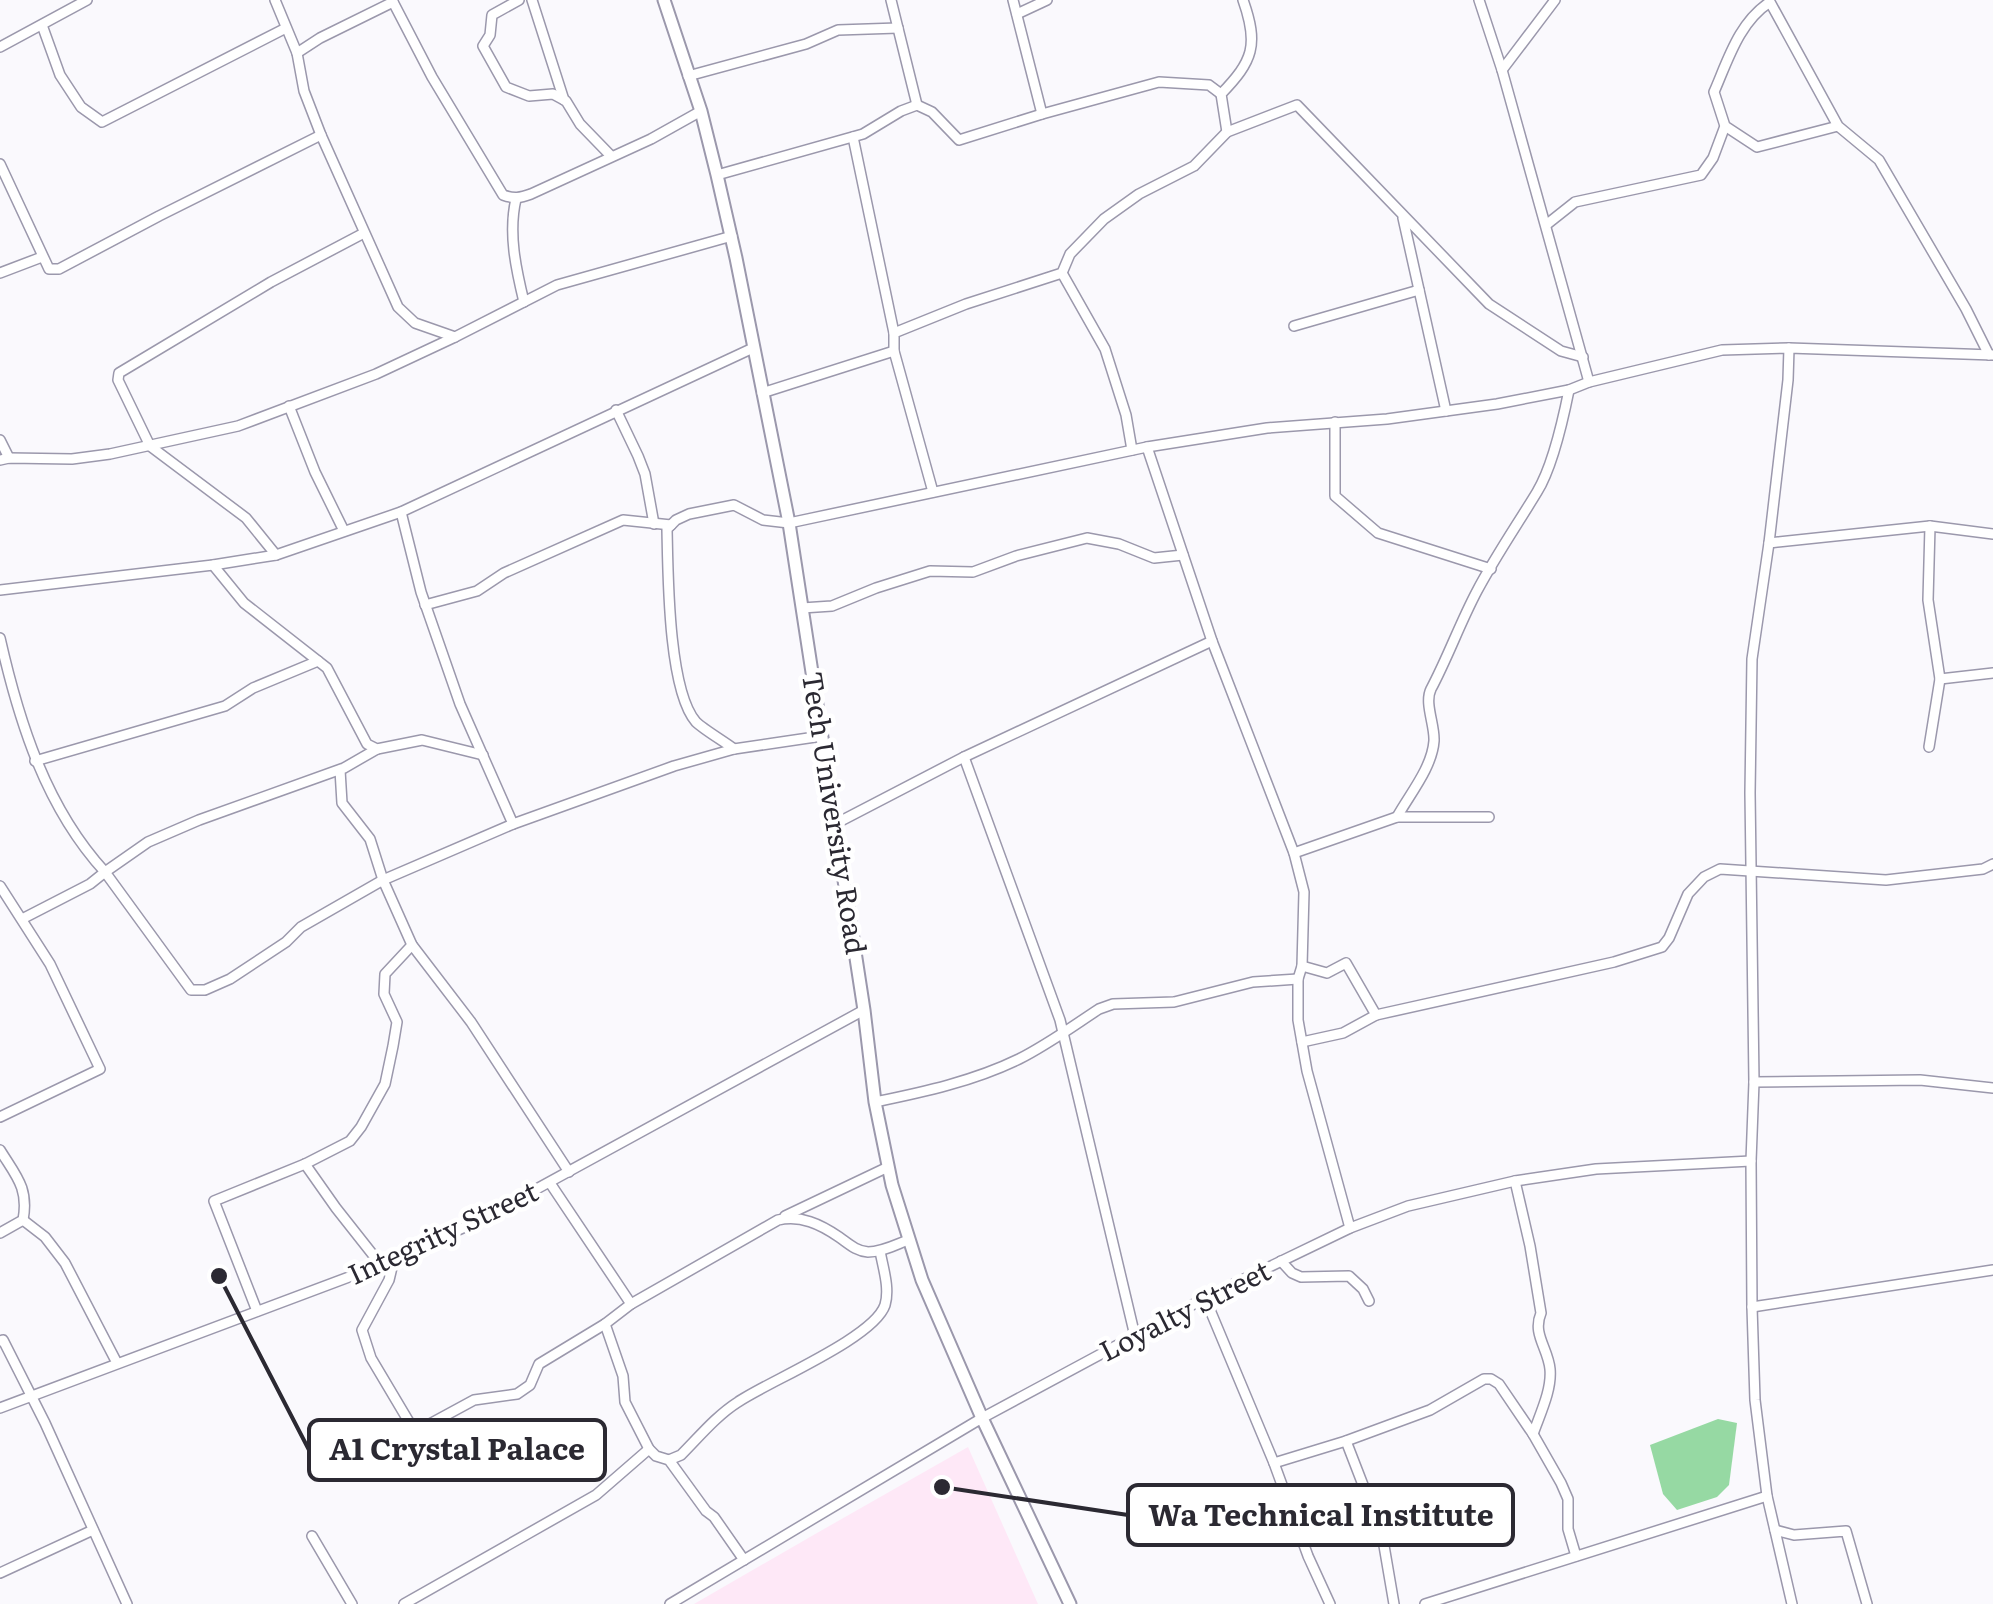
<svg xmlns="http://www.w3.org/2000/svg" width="1993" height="1604" viewBox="0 0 1993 1604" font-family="Literata,serif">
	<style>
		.education { fill: #fee8f7 }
		.forest { fill: #96d9a3 }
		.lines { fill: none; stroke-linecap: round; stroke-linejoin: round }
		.minor-casing { stroke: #9b98ac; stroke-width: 12 }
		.tertiary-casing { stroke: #9b98ac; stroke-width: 15 }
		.minor { stroke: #fff; stroke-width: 9 }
		.tertiary { stroke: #fff; stroke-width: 11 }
		.labels { text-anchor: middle; stroke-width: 9; stroke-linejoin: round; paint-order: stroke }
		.street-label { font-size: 28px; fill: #2b2932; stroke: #fff }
		.leader { fill: none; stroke: #2b2932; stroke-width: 4 }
		.callout-dot { fill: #2b2932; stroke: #fff; stroke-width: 4 }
		.callout { fill: #fff; stroke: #2b2932; stroke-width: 4 }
		.callout-label { font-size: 30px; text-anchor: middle; font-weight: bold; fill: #2b2932 }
	</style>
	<rect width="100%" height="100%" fill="#faf9fd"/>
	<path class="education" d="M968,1447L1038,1604H694L817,1533Z"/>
	<path class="forest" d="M1718,1419L1737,1423L1729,1485L1717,1497L1677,1510L1663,1494L1650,1445Z"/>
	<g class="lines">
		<g class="minor-casing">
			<g id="minor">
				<path d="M275,0L297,53L304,91L321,135L398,307L415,323L455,337L557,285L732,236"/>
				<path d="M392,0L432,77L503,195C514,199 520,198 531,194L651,139L701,111"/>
				<path d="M519,0L492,15L490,35L483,46L506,87L529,96L553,94L566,101L580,124L611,156"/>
				<path d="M532,0L564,100"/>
				<path d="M891,0L917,105"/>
				<path d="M1013,0L1042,114"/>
				<path d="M1479,0L1502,70L1589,382"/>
				<path d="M1017,14L1047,0"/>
				<path d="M42,25L60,75L81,107L102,122L286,28"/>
				<path d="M0,47L87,0"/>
				<path d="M297,53L320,38L393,2"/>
				<path d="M1502,70L1555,0"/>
				<path d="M688,76L806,44L838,30L898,28"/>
				<path d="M1838,126L1770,2C1739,22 1728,60 1714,92L1725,126L1757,147L1838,126L1879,160L1966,309L1989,355"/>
				<path d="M1227,132L1221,94C1253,61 1259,45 1243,0"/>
				<path d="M853,137L894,333"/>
				<path d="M0,164L49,269H59L159,216L321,135"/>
				<path d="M717,175L863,134L901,111L917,105L932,112L959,140L1042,114L1159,82L1209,85L1221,94"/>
				<path d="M516,199C508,233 516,269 524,302"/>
				<path d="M1403,218L1446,411"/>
				<path d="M1546,225L1575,202L1701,175L1713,158L1725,126"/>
				<path d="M0,273L42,257"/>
				<path d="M1062,273L1105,349L1126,415L1132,450"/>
				<path d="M1294,326L1419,290"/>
				<path d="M1789,348L1788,380L1769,543L1752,659L1750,793L1754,1082L1751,1161L1752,1307L1755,1400L1767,1496L1792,1604"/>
				<path d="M762,393L894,351"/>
				<path d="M289,406L315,472L344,531"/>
				<path d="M616,410L638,456L645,474L654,524"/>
				<path d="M1335,422V496L1378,533L1491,569"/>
				<path d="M0,440L9,458"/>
				<path d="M1147,447L1212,641L1294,853L1304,892L1302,966L1298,979V1020L1307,1071L1350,1228"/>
				<path d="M0,460L9,458L72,459L110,454L238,426L376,374L455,337"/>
				<path d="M933,492L894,351V333L966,304L1062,273L1070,254L1104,219L1139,194L1194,166L1227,132L1297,105L1489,304L1561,351L1583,357"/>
				<path d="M401,512L421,592L460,704L513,824"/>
				<path d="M1769,543L1930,526L1993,534"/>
				<path d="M276,555L246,518L150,446L118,380L119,373L271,282L364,233"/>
				<path d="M213,565L244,603L327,668L367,744L377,749L422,740L483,755"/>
				<path d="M0,590L213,565L276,555L401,512L753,348"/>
				<path d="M425,605L477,591L504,573L623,520L671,525"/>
				<path d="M802,608L832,606L876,588L930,571L973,572L1016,556L1087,538L1119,544L1154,558L1183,555"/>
				<path d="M0,638C19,722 46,808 105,872L90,884L22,919"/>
				<path d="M1940,679L1993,673"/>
				<path d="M1929,747L1940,679L1928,600L1930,526"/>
				<path d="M377,749L344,768L199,820L148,842L105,872L191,990H205L230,979L286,942L301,927L383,880L513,824L674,766L734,749L822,736"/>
				<path d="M734,749C725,742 703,729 696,722C668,690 668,573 667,529L676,520L689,514L734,505L763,520L789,523L1147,447L1267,428L1387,419L1497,404L1569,390L1589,382L1722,350L1789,348L1993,355"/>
				<path d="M964,757L1060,1020L1135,1336"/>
				<path d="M35,761L225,706L253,688L318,661"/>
				<path d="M340,770L342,803L370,839L383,880L412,945L471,1022L569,1172"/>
				<path d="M1397,817C1409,795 1432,768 1434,741C1435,725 1424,703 1431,689C1448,657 1460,623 1477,591C1495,557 1517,525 1537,492C1553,466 1563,420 1569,390"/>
				<path d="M835,824L964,757L1212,641"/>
				<path d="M1294,853L1397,817H1489"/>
				<path d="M0,886L50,964L100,1069L0,1117"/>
				<path d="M1302,966L1327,973L1346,963L1376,1015"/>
				<path d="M1302,1042L1343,1033L1376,1015L1614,962L1662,947L1669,938L1688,894L1704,877L1720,869L1886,880L1983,869L1993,864"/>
				<path d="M1754,1082L1920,1080L1993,1088"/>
				<path d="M875,1102C924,1092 974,1081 1019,1059C1047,1045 1073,1026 1099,1009L1113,1004L1174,1002L1253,982L1298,979"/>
				<path d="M0,1150C16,1176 29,1188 23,1220L0,1233"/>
				<path d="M305,1164L336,1208L381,1265"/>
				<path d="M1515,1181L1530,1246L1541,1313C1532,1334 1548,1348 1550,1369C1552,1390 1540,1414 1533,1434"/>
				<path d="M550,1183L631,1304"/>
				<path d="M785,1216L888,1167"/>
				<path d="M23,1220L45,1237L65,1263L117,1363"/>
				<path d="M394,1259L389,1280L362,1330L371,1358L415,1432L474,1400L517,1394L530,1385L539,1364L605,1324L631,1304L778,1220C801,1215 820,1224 839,1237C849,1244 856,1251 868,1252C882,1252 895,1245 908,1240"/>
				<path d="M1281,1261L1292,1273L1301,1277L1349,1276L1363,1289L1369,1301"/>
				<path d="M1205,1298L1274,1463L1308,1556L1330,1604"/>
				<path d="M1752,1307L1993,1270"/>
				<path d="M257,1311L214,1201L305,1164L350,1141L361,1127L385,1084L393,1046L397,1022L384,994L385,974L412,945"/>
				<path d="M605,1324L623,1376L625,1402L649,1449L656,1456L669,1460L706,1511L714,1517L744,1560"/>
				<path d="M0,1341L3,1340L45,1423L127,1604"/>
				<path d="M0,1408L381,1265L476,1222L864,1010"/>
				<path d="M1346,1441L1382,1534L1394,1604"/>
				<path d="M669,1460L681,1455C699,1437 716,1416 738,1402C769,1381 874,1338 885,1305C890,1288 883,1268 880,1251"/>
				<path d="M1274,1463L1346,1441L1430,1410L1484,1379H1491L1499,1384L1533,1434L1561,1483L1568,1499V1529L1576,1556"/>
				<path d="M1775,1530L1794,1535L1846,1531L1867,1604"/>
				<path d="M312,1536L352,1604"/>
				<path d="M0,1573L93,1530"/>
				<path d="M404,1604L596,1495L649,1449"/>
				<path d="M670,1604L982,1418L1205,1298L1350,1228L1408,1206L1515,1181L1596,1169L1751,1161"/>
				<path d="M1425,1604L1767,1496"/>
			</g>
		</g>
		<g class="tertiary-casing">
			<path id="tertiary" d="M664,0L701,111L717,175L736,258L789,523L864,1010L875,1102L892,1185L922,1280L982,1418L1070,1604"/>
		</g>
		<use href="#minor" class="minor"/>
		<use href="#tertiary" class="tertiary"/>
	</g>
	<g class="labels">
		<g class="street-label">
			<text transform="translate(834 813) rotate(81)" y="10">Tech University Road</text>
			<text transform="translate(443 1233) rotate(-25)" y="10">Integrity Street</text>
			<text transform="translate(1185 1311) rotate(-27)" y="10">Loyalty Street</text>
		</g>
	</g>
	<path class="leader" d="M219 1276L309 1450M942 1487L1128 1515"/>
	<g class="callout-dot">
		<circle cx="219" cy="1276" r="10"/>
		<circle cx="942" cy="1487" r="10"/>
	</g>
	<g class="callout">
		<rect x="309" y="1420" width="296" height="60" rx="10"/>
		<rect x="1128" y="1485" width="385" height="60" rx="10"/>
	</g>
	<g class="callout-label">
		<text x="457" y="1460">A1 Crystal Palace</text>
		<text x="1321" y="1526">Wa Technical Institute</text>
	</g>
</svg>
